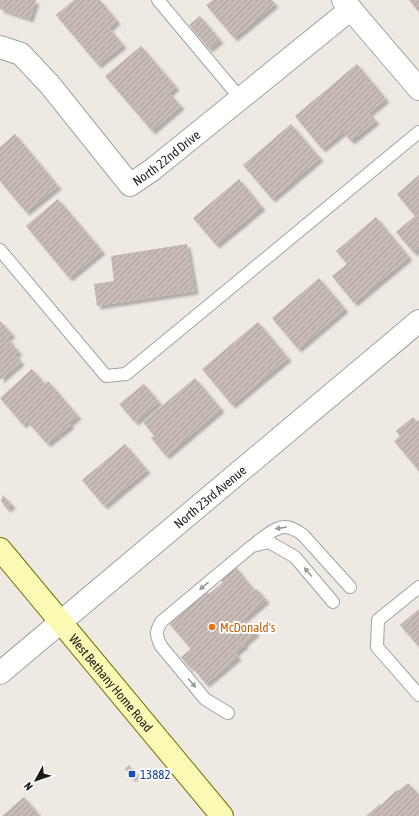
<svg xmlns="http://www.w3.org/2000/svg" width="419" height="816" viewBox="0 0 419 816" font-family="'Asap Condensed',sans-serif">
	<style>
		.building { fill: url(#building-hatch); filter: url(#shadow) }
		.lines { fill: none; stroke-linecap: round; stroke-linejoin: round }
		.service-casing { stroke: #a3a3a3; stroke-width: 14 }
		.minor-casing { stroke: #a3a3a3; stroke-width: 24 }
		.tertiary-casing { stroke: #a3a3a3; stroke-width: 24 }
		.secondary-casing { stroke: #6d7303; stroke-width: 24 }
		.service { stroke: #fff; stroke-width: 12 }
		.minor { stroke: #fff; stroke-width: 22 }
		.tertiary { stroke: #fff; stroke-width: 22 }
		.secondary { stroke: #fafab4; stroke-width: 22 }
		.oneway { fill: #999 }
		.food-dot { fill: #e8710a; stroke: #fff; stroke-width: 1.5 }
		.transit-dot { fill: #1a4fb4; stroke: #fff; stroke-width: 1.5 }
		.labels { text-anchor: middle; stroke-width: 4; stroke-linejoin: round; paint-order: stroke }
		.street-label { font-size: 13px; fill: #1c1c1c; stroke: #fff }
		.food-label { font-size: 13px; fill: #c56008; stroke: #fff; text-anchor: start }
		.transit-label { font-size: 13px; fill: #164399; stroke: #fff; text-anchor: start }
	</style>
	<defs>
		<pattern id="building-hatch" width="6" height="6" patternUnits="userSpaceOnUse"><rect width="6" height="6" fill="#c6bbb5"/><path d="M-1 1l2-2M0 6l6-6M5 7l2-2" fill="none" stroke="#aaa09b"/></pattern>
		<filter id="shadow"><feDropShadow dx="3.5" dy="3.5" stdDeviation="1" flood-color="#0004"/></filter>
	</defs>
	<rect width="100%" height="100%" fill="#eee9e2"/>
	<g class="building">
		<path d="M0,0H36L30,19L0,9Z"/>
		<path d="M74,0H100L117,21L109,28L123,45L98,65L56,15Z"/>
		<path d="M213,0H272L275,4L234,38L206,5Z"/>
		<path d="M409,0H419V12Z"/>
		<path d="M200,16L220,40L209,49L189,25Z"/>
		<path d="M141,46L176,87L169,93L181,106L152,131L105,76Z"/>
		<path d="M357,64L386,99L369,113L376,121L351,141L343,132L322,149L295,116Z"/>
		<path d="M291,124L320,158L272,199L243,165Z"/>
		<path d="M15,134L58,186L26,212L0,181V147Z"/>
		<path d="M419,175V248L414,253L396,232L415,216L397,194Z"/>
		<path d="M239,179L262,207L216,245L193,218Z"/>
		<path d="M58,199L102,251L69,278L26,226Z"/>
		<path d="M376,217L409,257L354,303L332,276L347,264L336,251Z"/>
		<path d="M187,244L195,291L97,306L94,284L114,281L111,256Z"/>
		<path d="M319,278L345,309L298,349L272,318Z"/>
		<path d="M0,321L12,334L7,338L19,352L15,354L21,362L0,380Z"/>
		<path d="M258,322L288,358L232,405L202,369Z"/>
		<path d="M32,369L45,384L48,381L78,416L69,423L71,425L47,444L27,421L23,425L0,398Z"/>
		<path d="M195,378L221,409L166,456L151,438L154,436L143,422Z"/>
		<path d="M144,384L159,402L135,422L119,404Z"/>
		<path d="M413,417L417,422L419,420V471L394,441L400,436L396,431Z"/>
		<path d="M125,444L147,470L104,506L82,480Z"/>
		<path d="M3,495L12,505L7,509L1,501Z"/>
		<path d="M233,564L255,591L257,589L266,600L244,619L256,633L244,643L245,645L235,653L238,657L206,684L192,667L190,668L181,657L191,649L168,622L206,591L209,594L223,582L220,579Z"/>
		<path d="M419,609V647L400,625Z"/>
		<path d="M129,765L135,773L133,779L125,769Z"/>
		<path d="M408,783L419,795V816H366L380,804L381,805L397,790L398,791Z"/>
		<path d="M24,797L40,816H2Z"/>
	</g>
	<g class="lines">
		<g class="service-casing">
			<g id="service">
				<path d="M158,0L240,98"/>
				<path d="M0,250L106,376L126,374L419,132"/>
				<path d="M256,543C274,530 282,519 303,535L350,587"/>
				<path d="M419,587L378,620L377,647L419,695"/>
				<path d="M228,713L205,699L161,646C156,635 155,633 161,622L252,546L269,542L295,557L333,602"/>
			</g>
		</g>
		<g class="minor-casing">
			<g id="minor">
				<path d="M343,0L419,89"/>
				<path id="s1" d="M0,47L21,54L50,85L130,185L152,170L351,9"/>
			</g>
		</g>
		<g class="tertiary-casing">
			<g id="tertiary">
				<path id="s2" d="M0,673L419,321"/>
			</g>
		</g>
		<g class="secondary-casing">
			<g id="secondary">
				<path id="s3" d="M0,549L222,816"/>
			</g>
		</g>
		<use href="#service" class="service"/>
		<use href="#minor" class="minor"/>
		<use href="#tertiary" class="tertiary"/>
		<use href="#secondary" class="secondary"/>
	</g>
	<defs><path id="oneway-solid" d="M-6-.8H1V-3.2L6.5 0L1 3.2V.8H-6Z"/></defs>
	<g class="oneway">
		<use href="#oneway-solid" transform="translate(281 528) rotate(171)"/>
		<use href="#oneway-solid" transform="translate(308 572) rotate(-131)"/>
		<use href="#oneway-solid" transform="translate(204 586) rotate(140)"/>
		<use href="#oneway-solid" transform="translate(192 683) rotate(49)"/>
	</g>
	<circle class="food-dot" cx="212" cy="627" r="4"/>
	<rect class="transit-dot" x="128" y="770" width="8" height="8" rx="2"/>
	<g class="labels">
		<g class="street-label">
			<text dy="5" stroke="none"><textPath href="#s1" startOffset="238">North 22nd Drive</textPath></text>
			<text dy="5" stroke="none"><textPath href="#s2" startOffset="274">North 23rd Avenue</textPath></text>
			<text dy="5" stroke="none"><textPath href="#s3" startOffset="174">West Bethany Home Road</textPath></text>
		</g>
		<g class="food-label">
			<text x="220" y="632">McDonald's</text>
		</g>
		<g class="transit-label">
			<text x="140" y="779">13882</text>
		</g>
	</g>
	<g transform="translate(36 780) rotate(230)" stroke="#ffffff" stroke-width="3" paint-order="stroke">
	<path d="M0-3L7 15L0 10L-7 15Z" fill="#1c1c1c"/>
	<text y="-6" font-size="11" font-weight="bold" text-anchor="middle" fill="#1c1c1c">N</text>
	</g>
</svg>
